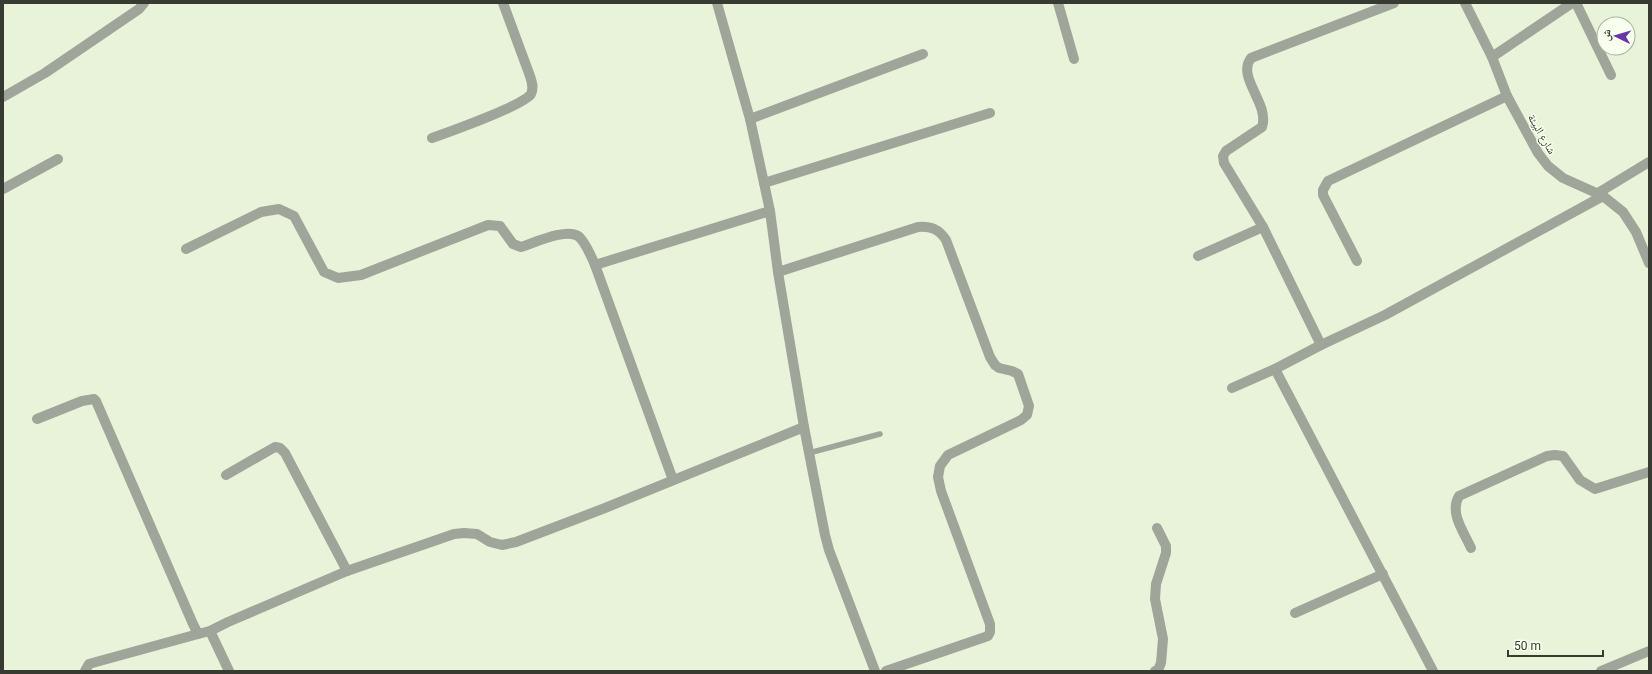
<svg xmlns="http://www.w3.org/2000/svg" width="1652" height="674" viewBox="0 0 1652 674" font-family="Roboto,'Noto Naskh Arabic',sans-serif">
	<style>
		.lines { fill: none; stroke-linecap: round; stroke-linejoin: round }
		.lane { stroke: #a0a59a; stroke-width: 5.5 }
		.street { stroke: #a0a59a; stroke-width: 10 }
		.labels { text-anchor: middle; stroke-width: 3; stroke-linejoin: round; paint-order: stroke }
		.street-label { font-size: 11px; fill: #373b31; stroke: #f8ffef }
	</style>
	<rect width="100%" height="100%" fill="#e9f3d9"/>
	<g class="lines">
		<path class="lane" d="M809,453L880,434"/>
		<g class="street">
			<path d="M717,3L750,119L764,183L770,211L778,272L804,427L825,535L829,550L875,671"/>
			<path d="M1058,3L1074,59"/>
			<path d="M1465,3L1492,57L1507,96L1538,153L1548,166L1563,178L1603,196L1623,212L1636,232L1649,263"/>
			<path d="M1576,3L1611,75"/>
			<path d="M1492,57L1572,3"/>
			<path d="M3,97L45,73L139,9L144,3"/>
			<path d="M750,119L923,54"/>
			<path d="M432,138C449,132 524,105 531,94C534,88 532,82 530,76L503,3"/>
			<path d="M764,183L990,113"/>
			<path d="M3,189L58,159"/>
			<path d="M1598,193L1649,162"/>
			<path d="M186,249L261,212L279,209L294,216L324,272L338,278L361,275L488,225L500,226L513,244L521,247C534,243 566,228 578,236C584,240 592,258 595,265L770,211"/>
			<path d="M1198,256L1263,227"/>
			<path d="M1357,261L1323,195V190L1328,181L1507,96"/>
			<path d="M595,265L673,480"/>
			<path d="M778,272L918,227C931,226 939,229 946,240L990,357L995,365L999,368L1012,371L1018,374L1029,406L1027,415L1021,420L948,455L940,466L938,477L941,491L990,624V632L988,636L886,671"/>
			<path d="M1321,345L1263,227L1224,163L1223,156L1226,151L1262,127C1270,104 1236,77 1251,58L1394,3"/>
			<path d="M1275,369L1433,671"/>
			<path d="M1232,388L1275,369L1321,345L1385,315L1603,196"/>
			<path d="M37,419L82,401L94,399L96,401L193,624L198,634L210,631"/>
			<path d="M226,475L275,447L280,448L285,453L347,571"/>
			<path d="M1471,548C1464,532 1449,513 1459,496L1547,456L1555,455L1563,456L1580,480L1595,489L1649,472"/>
			<path d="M1295,613L1383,574"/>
			<path d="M85,671L89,664L96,662L198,634"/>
			<path d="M229,671L210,631L228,622L347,571L454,534L464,533L477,534L490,542L502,545L516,542L605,508L804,427"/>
			<path d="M1155,671L1158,670L1161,663L1163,639L1155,599L1156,584L1166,553V546L1157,528"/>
			<path d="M1601,671L1649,651"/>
		</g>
	</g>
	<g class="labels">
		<g class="street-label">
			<text transform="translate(1542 134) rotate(60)" y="4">شارع البيئة</text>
		</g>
	</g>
	<rect width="1652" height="674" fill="none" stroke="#373b31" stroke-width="8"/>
	<g transform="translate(1616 36) rotate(275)"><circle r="19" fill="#f8ffef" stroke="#abb1a3"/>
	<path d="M0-3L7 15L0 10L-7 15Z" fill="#6835ac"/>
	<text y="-6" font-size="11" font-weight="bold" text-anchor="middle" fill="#373b31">ش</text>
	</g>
	<path d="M1508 650v6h95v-6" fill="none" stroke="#373b31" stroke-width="2"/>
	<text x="1514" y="650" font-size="12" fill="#373b31" stroke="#f8ffef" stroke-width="3" paint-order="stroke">50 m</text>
</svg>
